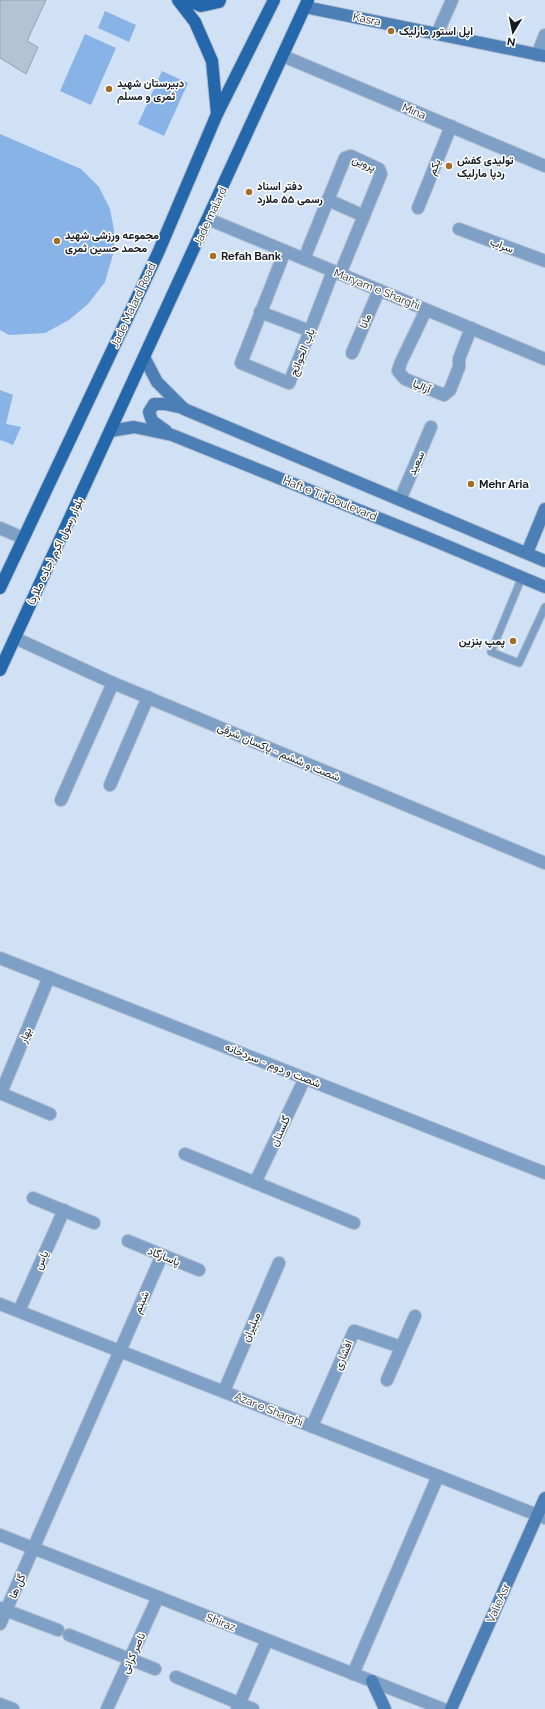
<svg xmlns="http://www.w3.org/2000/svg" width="545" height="1709" viewBox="0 0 545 1709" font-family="Raleway,Vazirmatn,sans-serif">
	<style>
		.green { fill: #87b3e6 }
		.building { fill: #b3c3d6; stroke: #93a3b5 }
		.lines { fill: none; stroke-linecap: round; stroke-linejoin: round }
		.lane-casing { stroke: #afbdcf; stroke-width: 9 }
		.street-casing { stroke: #afbdcf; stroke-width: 14 }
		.secondary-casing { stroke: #afbdcf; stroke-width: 14 }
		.primary-casing { stroke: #afbdcf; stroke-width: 14 }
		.lane { stroke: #7fa0c6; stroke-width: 7 }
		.street { stroke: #7fa0c6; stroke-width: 12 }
		.secondary { stroke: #4d7fb7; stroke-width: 12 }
		.primary { stroke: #2467ab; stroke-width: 12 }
		.poi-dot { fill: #a26f26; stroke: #fff; stroke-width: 1.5 }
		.labels { text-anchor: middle; stroke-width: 3; stroke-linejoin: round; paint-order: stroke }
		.street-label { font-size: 11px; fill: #151b22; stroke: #fff }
		.poi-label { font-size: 11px; font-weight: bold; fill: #151b22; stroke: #fff; text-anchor: start }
	</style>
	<rect width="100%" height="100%" fill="#d1e1f5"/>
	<g class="green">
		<path d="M105,11L136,25L129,42L98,28Z"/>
		<path d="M85,34L116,48L91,105L60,91Z"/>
		<path d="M162,71L188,83L164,136L138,124Z"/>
		<path d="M0,134L81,169L99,187L110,209L114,230V251L105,282L88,304L69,320L45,333L9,335L0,330Z"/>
		<path d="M0,390L13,395L6,424L21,427L13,445L1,440L0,441Z"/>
	</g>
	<path class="building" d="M0,0H46L27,41L38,47L26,74L0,58Z"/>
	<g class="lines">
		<g class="lane-casing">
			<path id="lane" d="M522,577L491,652L519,663L545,607"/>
		</g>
		<g class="street-casing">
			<g id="street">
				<path d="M437,34L452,0"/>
				<path d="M537,55L545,35"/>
				<path d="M283,56L545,166"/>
				<path d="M328,200L364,216"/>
				<path d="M418,208L451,126"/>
				<path d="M208,219L545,359"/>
				<path d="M459,229L545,261"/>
				<path d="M285,251L241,363L289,383L310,331L333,271"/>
				<path d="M304,259L345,158L351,156L379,169L381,174L340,274"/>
				<path d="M426,310L401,362L398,371L405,379L444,395L450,390L459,367V359L471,328"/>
				<path d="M260,312L310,331"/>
				<path d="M352,353L379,290"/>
				<path d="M400,500L431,427"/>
				<path d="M0,528L23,538"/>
				<path d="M15,638L113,683L545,863"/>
				<path d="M110,785L148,697"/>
				<path d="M61,800L113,683"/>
				<path d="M0,958L545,1173"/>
				<path d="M0,1093L50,1114"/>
				<path d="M1,1093L49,977"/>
				<path d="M185,1154L354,1223"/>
				<path d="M255,1183L305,1078"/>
				<path d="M33,1198L94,1223"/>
				<path d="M128,1241L199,1270"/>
				<path d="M0,1304L545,1518"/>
				<path d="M19,1311L64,1210"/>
				<path d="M387,1380L415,1316"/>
				<path d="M224,1391L279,1263"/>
				<path d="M312,1426L354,1331L401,1347"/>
				<path d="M0,1535L443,1709"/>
				<path d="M0,1608L58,1630"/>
				<path d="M0,1624L162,1255"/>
				<path d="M69,1635L155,1669"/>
				<path d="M353,1674L438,1476"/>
				<path d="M176,1677L253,1709"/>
				<path d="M0,1704L13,1709"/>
				<path d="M107,1709L158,1597"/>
				<path d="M237,1709L267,1640"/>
			</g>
		</g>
		<g class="secondary-casing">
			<g id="secondary">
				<path d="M305,7L545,56"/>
				<path d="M144,357L157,382L184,409L545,561"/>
				<path d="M110,431L134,427L172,435L428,538L545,587"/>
				<path d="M166,431L152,421L149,412L154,404H165L183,408"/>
				<path d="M527,553L545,509"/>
				<path d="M372,1681L385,1709"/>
				<path d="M451,1709L545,1498"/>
			</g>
		</g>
		<g class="primary-casing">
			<g id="primary">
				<path d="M178,0L195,22L212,61L217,114"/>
				<path d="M186,0L201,6L219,2L220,0"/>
				<path d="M0,588L158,253L217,114L274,0"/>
				<path d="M0,670L308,0"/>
			</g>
		</g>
		<use href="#lane" class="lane"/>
		<use href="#street" class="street"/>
		<use href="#secondary" class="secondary"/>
		<use href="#primary" class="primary"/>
	</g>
	<g class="poi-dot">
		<circle cx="391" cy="31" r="4"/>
		<circle cx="109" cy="89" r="4"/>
		<circle cx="449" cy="166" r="4"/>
		<circle cx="249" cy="192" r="4"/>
		<circle cx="57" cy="241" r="4"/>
		<circle cx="213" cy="256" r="4"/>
		<circle cx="471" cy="484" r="4"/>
		<circle cx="513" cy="641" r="4"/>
	</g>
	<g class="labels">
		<g class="street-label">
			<text transform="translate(367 19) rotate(12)" y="4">Kasra</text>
			<text transform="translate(414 111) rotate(23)" y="4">Mina</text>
			<text transform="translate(364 163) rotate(23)" y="4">پروین</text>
			<text transform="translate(434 167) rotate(-68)" y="4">یکم</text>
			<text transform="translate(210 216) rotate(-65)" y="4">Jade malard</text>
			<text transform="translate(502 245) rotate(21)" y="4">سراب</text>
			<text transform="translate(377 289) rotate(22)" y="4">Maryam e Sharghi</text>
			<text transform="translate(133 305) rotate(-65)" y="4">Jade Malard Road</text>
			<text transform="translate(365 321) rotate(-67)" y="4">مانا</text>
			<text transform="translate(302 352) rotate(-68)" y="4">باب الحوائج</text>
			<text transform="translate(422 386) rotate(22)" y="4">آزالیا</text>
			<text transform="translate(416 463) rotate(-67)" y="4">سعید</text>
			<text transform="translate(330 498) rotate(22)" y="4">Haft e Tir Boulevard</text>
			<text transform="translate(55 551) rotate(-65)" y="4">بلوار رسول اکرم (جاده ملارد)</text>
			<text transform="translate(279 752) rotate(23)" y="4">شصت و ششم - پاکسان شرقی</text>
			<text transform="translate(25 1035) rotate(-67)" y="4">بهار</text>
			<text transform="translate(273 1065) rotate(22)" y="4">شصت و دوم - سردخانه</text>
			<text transform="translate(280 1131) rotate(-65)" y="4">گلستان</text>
			<text transform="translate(164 1256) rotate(22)" y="4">پاسارگاد</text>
			<text transform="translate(41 1260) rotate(-66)" y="4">یاس</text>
			<text transform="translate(141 1302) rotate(-66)" y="4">شبنم</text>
			<text transform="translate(251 1327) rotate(-67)" y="4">مبلیران</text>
			<text transform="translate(343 1355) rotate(-67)" y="4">افشاری</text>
			<text transform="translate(269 1409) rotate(22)" y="4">Azar e Sharghi</text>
			<text transform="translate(17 1586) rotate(-66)" y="4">گل ها</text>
			<text transform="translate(498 1603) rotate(-66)" y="4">ValieAsr</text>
			<text transform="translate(221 1622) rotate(21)" y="4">Shiraz</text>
			<text transform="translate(133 1653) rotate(-66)" y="4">ناصر کرانی</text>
		</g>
		<g class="poi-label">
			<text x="399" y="35">اپل استور مارلیک</text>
			<text x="117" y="87">دبیرستان شهید<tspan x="117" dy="13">ثمری و مسلم</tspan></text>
			<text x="457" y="164">تولیدی کفش<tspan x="457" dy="13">ردپا مارلیک</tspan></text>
			<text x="257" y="190">دفتر اسناد<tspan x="257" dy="13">رسمی ۵۵ ملارد</tspan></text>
			<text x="65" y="239">مجموعه ورزشی شهید<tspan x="65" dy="13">محمد حسین ثمری</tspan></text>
			<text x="221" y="260">Refah Bank</text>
			<text x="479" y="488">Mehr Aria</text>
			<text x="505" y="645" text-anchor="end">پمپ بنزین</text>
		</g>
	</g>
	<g transform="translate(513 32) rotate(190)" stroke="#ffffff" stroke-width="3" paint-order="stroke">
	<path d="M0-3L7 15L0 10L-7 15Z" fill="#151b22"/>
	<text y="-6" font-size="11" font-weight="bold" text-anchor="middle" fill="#151b22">N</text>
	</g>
</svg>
